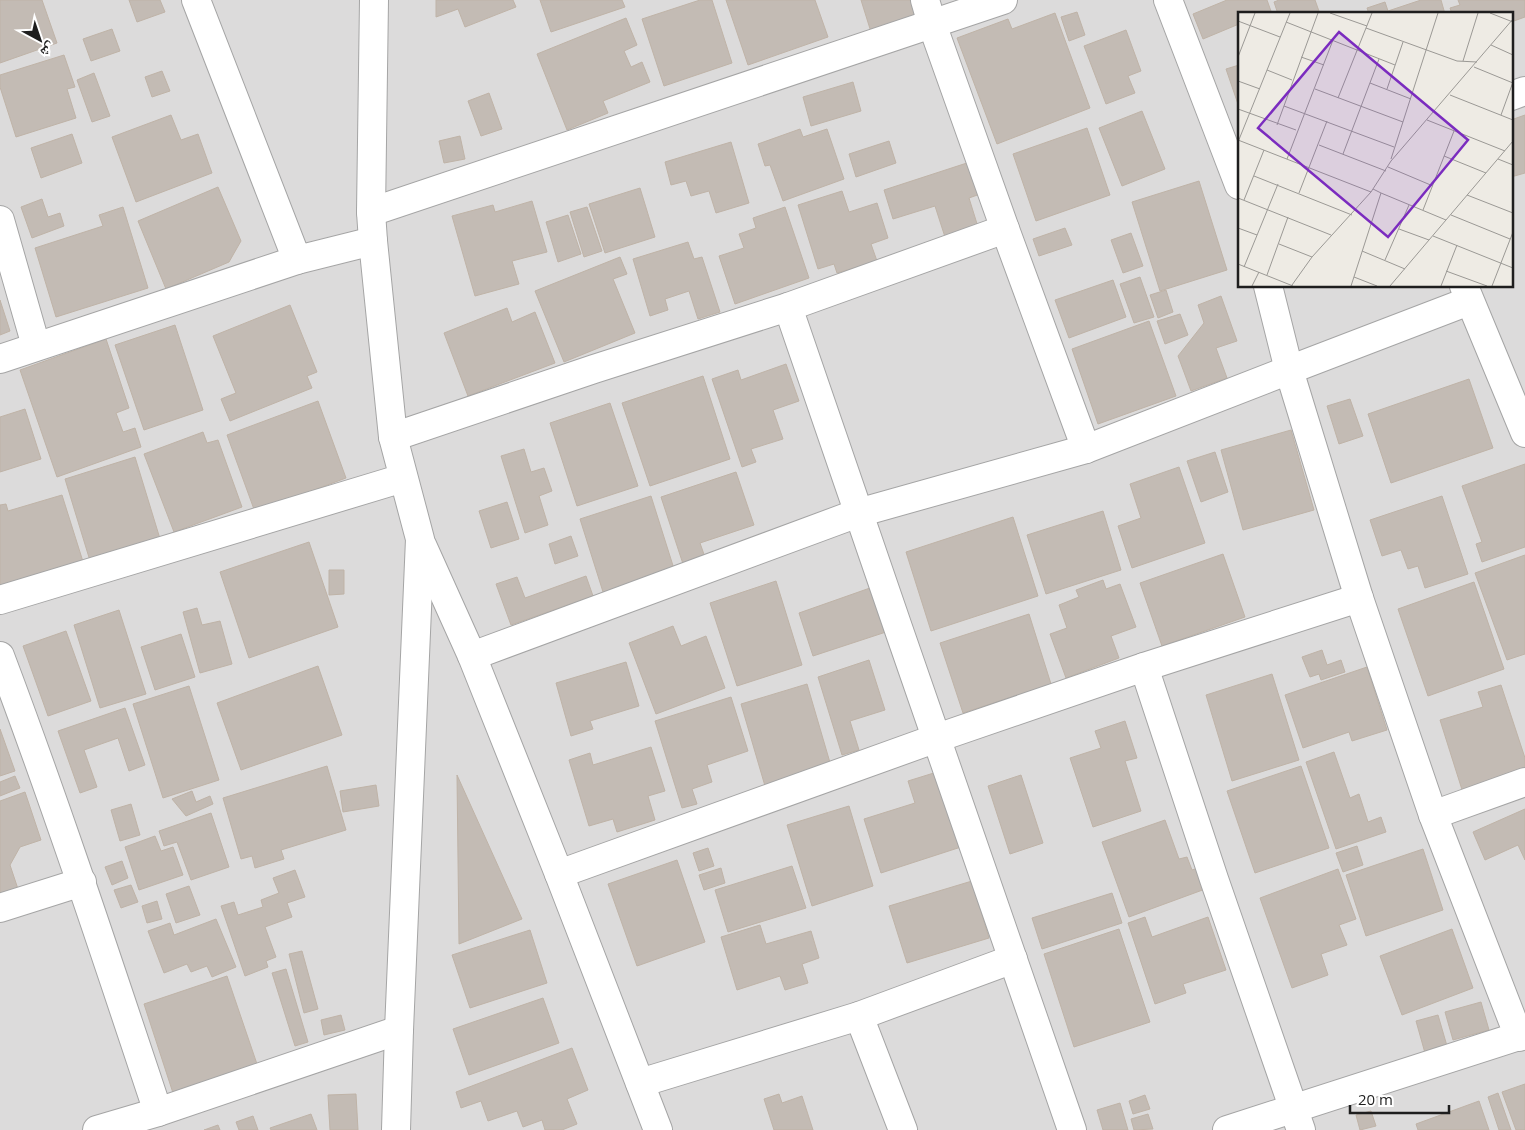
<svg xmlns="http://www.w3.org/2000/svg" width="1525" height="1130" viewBox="0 0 1525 1130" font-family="'Open Sans','Noto Naskh Arabic',sans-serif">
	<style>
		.residential { fill: #dcdbdb; fill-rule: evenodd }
		.building { fill: #c3bbb4; stroke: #bfb3a7 }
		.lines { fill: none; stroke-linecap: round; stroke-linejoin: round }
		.minor-casing { stroke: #a5a5a5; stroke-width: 30 }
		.minor { stroke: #fff; stroke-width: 28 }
		.inset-road { fill: none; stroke: #9b9995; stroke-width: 1 }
		.view { fill: #7b2cbf; fill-opacity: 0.15; stroke: #7b2cbf; stroke-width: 2.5 }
		.inset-edge { fill: none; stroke: #1e1e1e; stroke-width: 2.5 }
	</style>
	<rect width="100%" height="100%" fill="#eeebe4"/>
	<path class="residential" d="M0,0H1525V1130H0ZM1239,14H1511V286H1239Z"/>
	<g class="building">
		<path d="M0,0H42L57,43L0,63Z"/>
		<path d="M129,0H160L165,12L137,22Z"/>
		<path d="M436,0H513L516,7L465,27L458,9L436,17Z"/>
		<path d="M540,0H622L625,7L551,32Z"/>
		<path d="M700,0H712L732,63L664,86L642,19Z"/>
		<path d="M726,0H815L828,37L748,65Z"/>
		<path d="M861,0H916L921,16L871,32Z"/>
		<path d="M1227,0H1267L1272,14H1239V24L1203,39L1193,14Z"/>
		<path d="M1279,0H1315L1320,14H1278L1274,2Z"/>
		<path d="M1421,0H1441L1445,14H1369L1367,8L1385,2L1388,11Z"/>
		<path d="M1458,0H1525V17L1511,22V14H1452L1450,8L1460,5Z"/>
		<path d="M1077,12L1085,35L1069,41L1061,17Z"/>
		<path d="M1055,13L1090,108L997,144L957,38L1008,19L1012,29Z"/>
		<path d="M626,18L637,45L624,51L631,67L642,62L650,82L603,101L608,113L567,130L537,54Z"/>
		<path d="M112,29L120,51L91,61L83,39Z"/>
		<path d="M1126,30L1141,71L1128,76L1135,93L1106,104L1084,46Z"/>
		<path d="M64,55L75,87L67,89L76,118L16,137L0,87V75Z"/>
		<path d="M1239,65V107L1226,69Z"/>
		<path d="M162,71L170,91L152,97L145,77Z"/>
		<path d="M94,73L110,116L92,122L77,80Z"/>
		<path d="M853,82L861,111L811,126L803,97Z"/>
		<path d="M489,93L502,129L481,136L468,101Z"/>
		<path d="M1142,111L1165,169L1122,186L1099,128Z"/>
		<path d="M171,115L181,140L198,134L212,173L136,202L112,137Z"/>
		<path d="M1525,115V173L1511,177V120Z"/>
		<path d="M1087,128L1110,195L1036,221L1013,154Z"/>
		<path d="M800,129L803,137L827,129L844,179L783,201L770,165L765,166L758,144Z"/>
		<path d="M72,134L82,163L41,178L31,148Z"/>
		<path d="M460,136L465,159L444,163L439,141Z"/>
		<path d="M889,141L896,163L856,177L849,154Z"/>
		<path d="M731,142L749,203L716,213L709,191L691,196L686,181L671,185L665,162Z"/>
		<path d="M973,161L983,193L969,198L978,227L945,237L935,206L893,219L884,190Z"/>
		<path d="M1199,181L1227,270L1160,291L1132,202Z"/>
		<path d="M218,187L241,241L229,262L166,289L138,221Z"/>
		<path d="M640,188L655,237L605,253L589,204Z"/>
		<path d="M842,191L849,212L877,203L888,238L871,244L877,261L837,273L834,264L818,269L798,205Z"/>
		<path d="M42,199L48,217L60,213L64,226L32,238L21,207Z"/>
		<path d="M532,201L547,252L512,261L519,284L475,296L452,216L493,205L495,212Z"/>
		<path d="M123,207L148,288L56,317L35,248L103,226L99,215Z"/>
		<path d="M587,207L602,251L584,257L570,212Z"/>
		<path d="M785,207L809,278L735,304L719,256L744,248L739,234L756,228L753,218Z"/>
		<path d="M568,215L581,254L558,262L546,222Z"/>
		<path d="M1065,228L1072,245L1039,256L1033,239Z"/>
		<path d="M1131,233L1143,266L1123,273L1111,240Z"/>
		<path d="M688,242L694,259L702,257L720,312L698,319L689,291L665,299L668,310L650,316L633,259Z"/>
		<path d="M620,257L627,274L613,279L635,333L564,362L535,291Z"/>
		<path d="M1140,277L1154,317L1134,323L1120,284Z"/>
		<path d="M1113,280L1126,317L1069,338L1055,300Z"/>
		<path d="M1166,290L1173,312L1158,318L1150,295Z"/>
		<path d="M1221,296L1237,341L1216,348L1227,378L1191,391L1178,356L1204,323L1198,305Z"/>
		<path d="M0,300L10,331L0,335Z"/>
		<path d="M290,305L317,372L307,376L312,388L230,421L221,399L236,393L213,336Z"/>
		<path d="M507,308L512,322L535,312L555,363L468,396L444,333Z"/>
		<path d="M1180,314L1188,335L1165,344L1157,321Z"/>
		<path d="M1149,321L1176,396L1098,424L1072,349Z"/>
		<path d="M175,325L203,410L144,430L115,345Z"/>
		<path d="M106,339L129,408L116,413L123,432L135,428L141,447L57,477L20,370Z"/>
		<path d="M786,364L799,401L773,410L783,439L751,449L756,462L742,467L712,379L738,370L741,380Z"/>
		<path d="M703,376L730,459L650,486L622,403Z"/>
		<path d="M1469,379L1493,448L1391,483L1368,414Z"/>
		<path d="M1350,399L1363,436L1339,444L1327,406Z"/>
		<path d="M318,401L346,478L255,512L227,435Z"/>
		<path d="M610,403L638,486L577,506L550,423Z"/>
		<path d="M25,409L41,459L0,472V417Z"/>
		<path d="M1291,430L1314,510L1243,530L1221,450Z"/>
		<path d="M203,432L207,443L218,440L242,507L174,532L144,454Z"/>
		<path d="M524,449L531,472L544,468L552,491L539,496L548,525L525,533L501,456Z"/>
		<path d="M1215,452L1228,492L1201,502L1187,461Z"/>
		<path d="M135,457L161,542L91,564L65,479Z"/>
		<path d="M1525,464V547L1482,562L1476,544L1482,542L1462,486Z"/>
		<path d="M1179,467L1205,543L1132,568L1118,526L1141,518L1130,484Z"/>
		<path d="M736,472L754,525L700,543L707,563L685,570L661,497Z"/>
		<path d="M62,495L85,568L0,587V505L6,504L8,511Z"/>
		<path d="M651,496L675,572L604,595L580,519Z"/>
		<path d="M1442,496L1468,574L1425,588L1418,566L1408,569L1401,550L1382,556L1370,520Z"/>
		<path d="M507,502L519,539L491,548L479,511Z"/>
		<path d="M1103,511L1121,570L1046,594L1027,535Z"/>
		<path d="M1013,517L1038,596L931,631L906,552Z"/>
		<path d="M571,536L578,556L555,564L549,544Z"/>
		<path d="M309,542L338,627L249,658L220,572Z"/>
		<path d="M1223,554L1245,617L1162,646L1140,583Z"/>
		<path d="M1525,555V654L1507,660L1475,573Z"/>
		<path d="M329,570H344V594L329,595Z"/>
		<path d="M586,576L593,596L511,625L496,584L517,577L525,598Z"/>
		<path d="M1103,580L1106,589L1120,584L1136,627L1111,636L1119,658L1066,678L1050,634L1067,628L1059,605L1079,597L1076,590Z"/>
		<path d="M776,581L802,665L737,686L710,603Z"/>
		<path d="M1474,582L1504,669L1428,696L1398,609Z"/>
		<path d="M870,588L886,632L813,656L799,613Z"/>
		<path d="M197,608L202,625L220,621L232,664L200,673L183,612Z"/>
		<path d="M119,610L146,694L100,708L74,625Z"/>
		<path d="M1029,614L1051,684L963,713L940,643Z"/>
		<path d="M673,626L681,646L706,636L725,688L656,714L629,643Z"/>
		<path d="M66,631L91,701L48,716L23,646Z"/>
		<path d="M181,634L195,677L155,690L141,647Z"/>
		<path d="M1322,650L1327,665L1341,660L1345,672L1321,680L1319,674L1310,677L1302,657Z"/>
		<path d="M869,660L885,710L850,721L859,750L842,755L818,677Z"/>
		<path d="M626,662L639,706L590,721L593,729L571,736L556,683Z"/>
		<path d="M318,666L342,735L241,770L217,703Z"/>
		<path d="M1367,667L1387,730L1352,741L1349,732L1303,748L1285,695Z"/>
		<path d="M1272,674L1299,760L1232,781L1206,695Z"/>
		<path d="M807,684L831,766L765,786L741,704Z"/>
		<path d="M1501,685L1525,758V776L1464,796L1440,720L1483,707L1478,692Z"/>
		<path d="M189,686L219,780L163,798L133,704Z"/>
		<path d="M731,697L748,751L707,765L712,782L692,789L697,804L682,808L655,721Z"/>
		<path d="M125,708L145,765L129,771L118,738L84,750L97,787L80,793L58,731Z"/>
		<path d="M1125,721L1137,758L1125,761L1141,811L1093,827L1070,758L1101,748L1095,731Z"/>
		<path d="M0,729L15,771L0,776Z"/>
		<path d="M651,747L665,791L648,796L655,820L617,832L613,819L589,826L569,760L590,753L593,765Z"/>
		<path d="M1334,752L1350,798L1359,794L1368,822L1381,817L1386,832L1336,849L1306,762Z"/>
		<path d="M327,766L346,830L281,850L284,859L255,868L252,856L241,859L223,798Z"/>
		<path d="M1301,766L1329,848L1255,873L1227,791Z"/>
		<path d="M937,772L961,847L881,873L864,819L915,803L908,781Z"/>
		<path d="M457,775L522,919L459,944Z"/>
		<path d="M1021,775L1043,843L1010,854L988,786Z"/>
		<path d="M15,776L20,788L0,796V782Z"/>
		<path d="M376,785L379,806L343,812L340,791Z"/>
		<path d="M192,791L196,802L210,796L213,804L186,816L172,799Z"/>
		<path d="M25,792L41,840L20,847L10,865L18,889L0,895V801Z"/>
		<path d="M131,804L140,835L120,841L111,810Z"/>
		<path d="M849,806L873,886L812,906L787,825Z"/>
		<path d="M1525,809V860L1518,845L1485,860L1473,832Z"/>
		<path d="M211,813L229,867L191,880L177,842L164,846L159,831Z"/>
		<path d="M1165,820L1179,859L1187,857L1192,870L1201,867L1208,888L1129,917L1102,842Z"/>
		<path d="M155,836L161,851L173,847L183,875L139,890L125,847Z"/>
		<path d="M1357,846L1363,865L1343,872L1336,853Z"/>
		<path d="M708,848L714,866L699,871L693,853Z"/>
		<path d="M1423,849L1443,910L1366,936L1346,875Z"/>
		<path d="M677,860L705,942L637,966L608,884Z"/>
		<path d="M122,861L128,878L112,885L105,867Z"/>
		<path d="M792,866L806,908L728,932L715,890Z"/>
		<path d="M721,868L725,883L704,890L699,875Z"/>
		<path d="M1338,869L1356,919L1339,925L1347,945L1321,954L1328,975L1292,988L1260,898Z"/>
		<path d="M295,870L305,897L287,903L292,917L265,927L276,957L266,961L268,967L245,976L221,906L234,902L238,915L263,907L261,900L279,893L273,878Z"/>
		<path d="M972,881L989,938L907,963L889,906Z"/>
		<path d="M131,885L138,902L121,908L114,890Z"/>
		<path d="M189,886L200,915L176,923L166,894Z"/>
		<path d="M1112,893L1122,923L1042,949L1032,918Z"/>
		<path d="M157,901L162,919L147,923L142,906Z"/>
		<path d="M1145,917L1152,937L1208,917L1226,970L1183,984L1186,993L1155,1004L1128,923Z"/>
		<path d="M216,919L236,967L212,977L207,966L191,972L187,964L164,973L148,931L170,923L174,935Z"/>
		<path d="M760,925L766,944L811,931L819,958L802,964L808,983L785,990L780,976L737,990L721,937Z"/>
		<path d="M1119,929L1150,1022L1074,1047L1044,954Z"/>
		<path d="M1452,929L1473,988L1402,1015L1380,956Z"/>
		<path d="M530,930L547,983L470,1008L452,955Z"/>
		<path d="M302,951L318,1009L304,1013L289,954Z"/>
		<path d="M286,969L308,1042L295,1046L272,973Z"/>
		<path d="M227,976L258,1067L174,1096L144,1004Z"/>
		<path d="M543,998L559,1043L469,1075L453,1029Z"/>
		<path d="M1481,1002L1489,1030L1453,1040L1445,1012Z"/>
		<path d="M341,1015L345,1030L324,1035L321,1020Z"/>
		<path d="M1438,1015L1447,1046L1425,1053L1416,1021Z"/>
		<path d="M572,1048L588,1090L567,1099L577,1124L562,1130H545L542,1120L523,1127L517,1111L488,1121L481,1101L461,1108L456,1092Z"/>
		<path d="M1525,1084V1130H1516L1502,1092Z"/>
		<path d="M1498,1093L1511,1130H1499L1488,1097Z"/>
		<path d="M356,1094L358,1130H330L328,1095Z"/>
		<path d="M779,1094L782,1103L802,1096L813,1130H774L764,1099Z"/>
		<path d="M1145,1095L1150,1109L1133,1114L1129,1101Z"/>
		<path d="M1479,1101L1489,1130H1418L1416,1124Z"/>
		<path d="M1120,1103L1128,1130H1103L1097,1110Z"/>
		<path d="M1371,1111L1376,1126L1360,1130L1356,1115Z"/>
		<path d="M311,1114L317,1130H271L270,1128Z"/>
		<path d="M1148,1114L1153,1129L1134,1130L1131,1119Z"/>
		<path d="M253,1116L258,1130H239L236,1122Z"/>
		<path d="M218,1125L220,1130H204Z"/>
	</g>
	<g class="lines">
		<g class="minor-casing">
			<g id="minor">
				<path d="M196,0L297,260L373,241"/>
				<path d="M374,0L371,212L373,241L393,437L420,539L399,1030L396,1130"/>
				<path d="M925,0L932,24L1005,229L1086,449"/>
				<path d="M1168,0L1239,185"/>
				<path d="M1511,96L1525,91"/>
				<path d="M371,212L1003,0"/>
				<path d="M0,220L36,346"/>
				<path d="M1268,286L1289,370L1359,598L1433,815L1519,1037"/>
				<path d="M1464,286L1525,433"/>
				<path d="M788,307C881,582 978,855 1072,1130"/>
				<path d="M0,359L297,260"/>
				<path d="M393,437L594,369L788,307L1005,229"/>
				<path d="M422,545L472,656L559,874L658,1130"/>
				<path d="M0,600L403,478"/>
				<path d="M0,656C57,807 107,959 158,1112"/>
				<path d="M472,656L858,513L1086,449L1289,370L1469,301"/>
				<path d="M1144,667L1214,879L1301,1130"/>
				<path d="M1433,815L1525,782"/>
				<path d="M559,874L937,738L1144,667L1359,598"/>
				<path d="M0,908L82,882"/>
				<path d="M859,1016L903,1130"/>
				<path d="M640,1083L859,1016L1013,959"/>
				<path d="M97,1130L158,1112L399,1030"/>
				<path d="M1227,1130L1525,1034"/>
			</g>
		</g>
		<use href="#minor" class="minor"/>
	</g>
	<g transform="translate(1238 12)">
		<rect width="275" height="275" fill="#eeebe4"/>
		<path class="inset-road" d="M92,1L129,14M252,1L275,10M0,9L42,25M48,10L157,53M128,16L219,49L239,50M253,33L275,43M0,45L17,1M63,45L86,53M225,49L240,1M236,55L275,71M29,58L54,68M0,69L22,77M132,71L173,87M77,77L165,110M149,77L165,30M212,83L275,108M100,86L134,1M46,94L156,135M0,97L58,118M263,103L275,70M189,108L267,139M39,113L80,1M0,128L133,180M0,130L52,1M81,133L148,159M105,142L141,47M206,144L248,161M49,147L95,28M153,147L200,1M260,147L275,153M150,155L195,174M16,164L114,203M61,181L89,109M143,181L208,208M229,183L275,201M0,186L93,223M6,188L26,138M185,198L216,119M213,203L272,227M0,216L19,223M161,217L191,228M195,224L275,256M41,232L74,245M124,239L167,257M147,248L171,193M0,252L55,274M6,255L40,172M208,259L249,274M29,263L50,205M116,265L139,274M54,273L74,245L133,180L153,149L275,7M14,274L21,260M113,274L143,181L135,177M152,274L275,129M203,274L219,233M254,274L275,220"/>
		<path class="view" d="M101,20L230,128L150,225L20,116Z"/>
		<rect width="275" height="275" class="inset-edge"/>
	</g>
	<g transform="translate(40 40) rotate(140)" stroke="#ffffff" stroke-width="4" paint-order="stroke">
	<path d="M0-4L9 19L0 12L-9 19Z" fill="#1e1e1e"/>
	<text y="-8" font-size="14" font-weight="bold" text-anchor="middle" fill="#1e1e1e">ش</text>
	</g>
	<path d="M1350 1105v8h99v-8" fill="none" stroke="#1e1e1e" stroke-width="2.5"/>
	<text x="1358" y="1105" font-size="15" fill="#1e1e1e" stroke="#ffffff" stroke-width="4" paint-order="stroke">20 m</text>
</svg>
